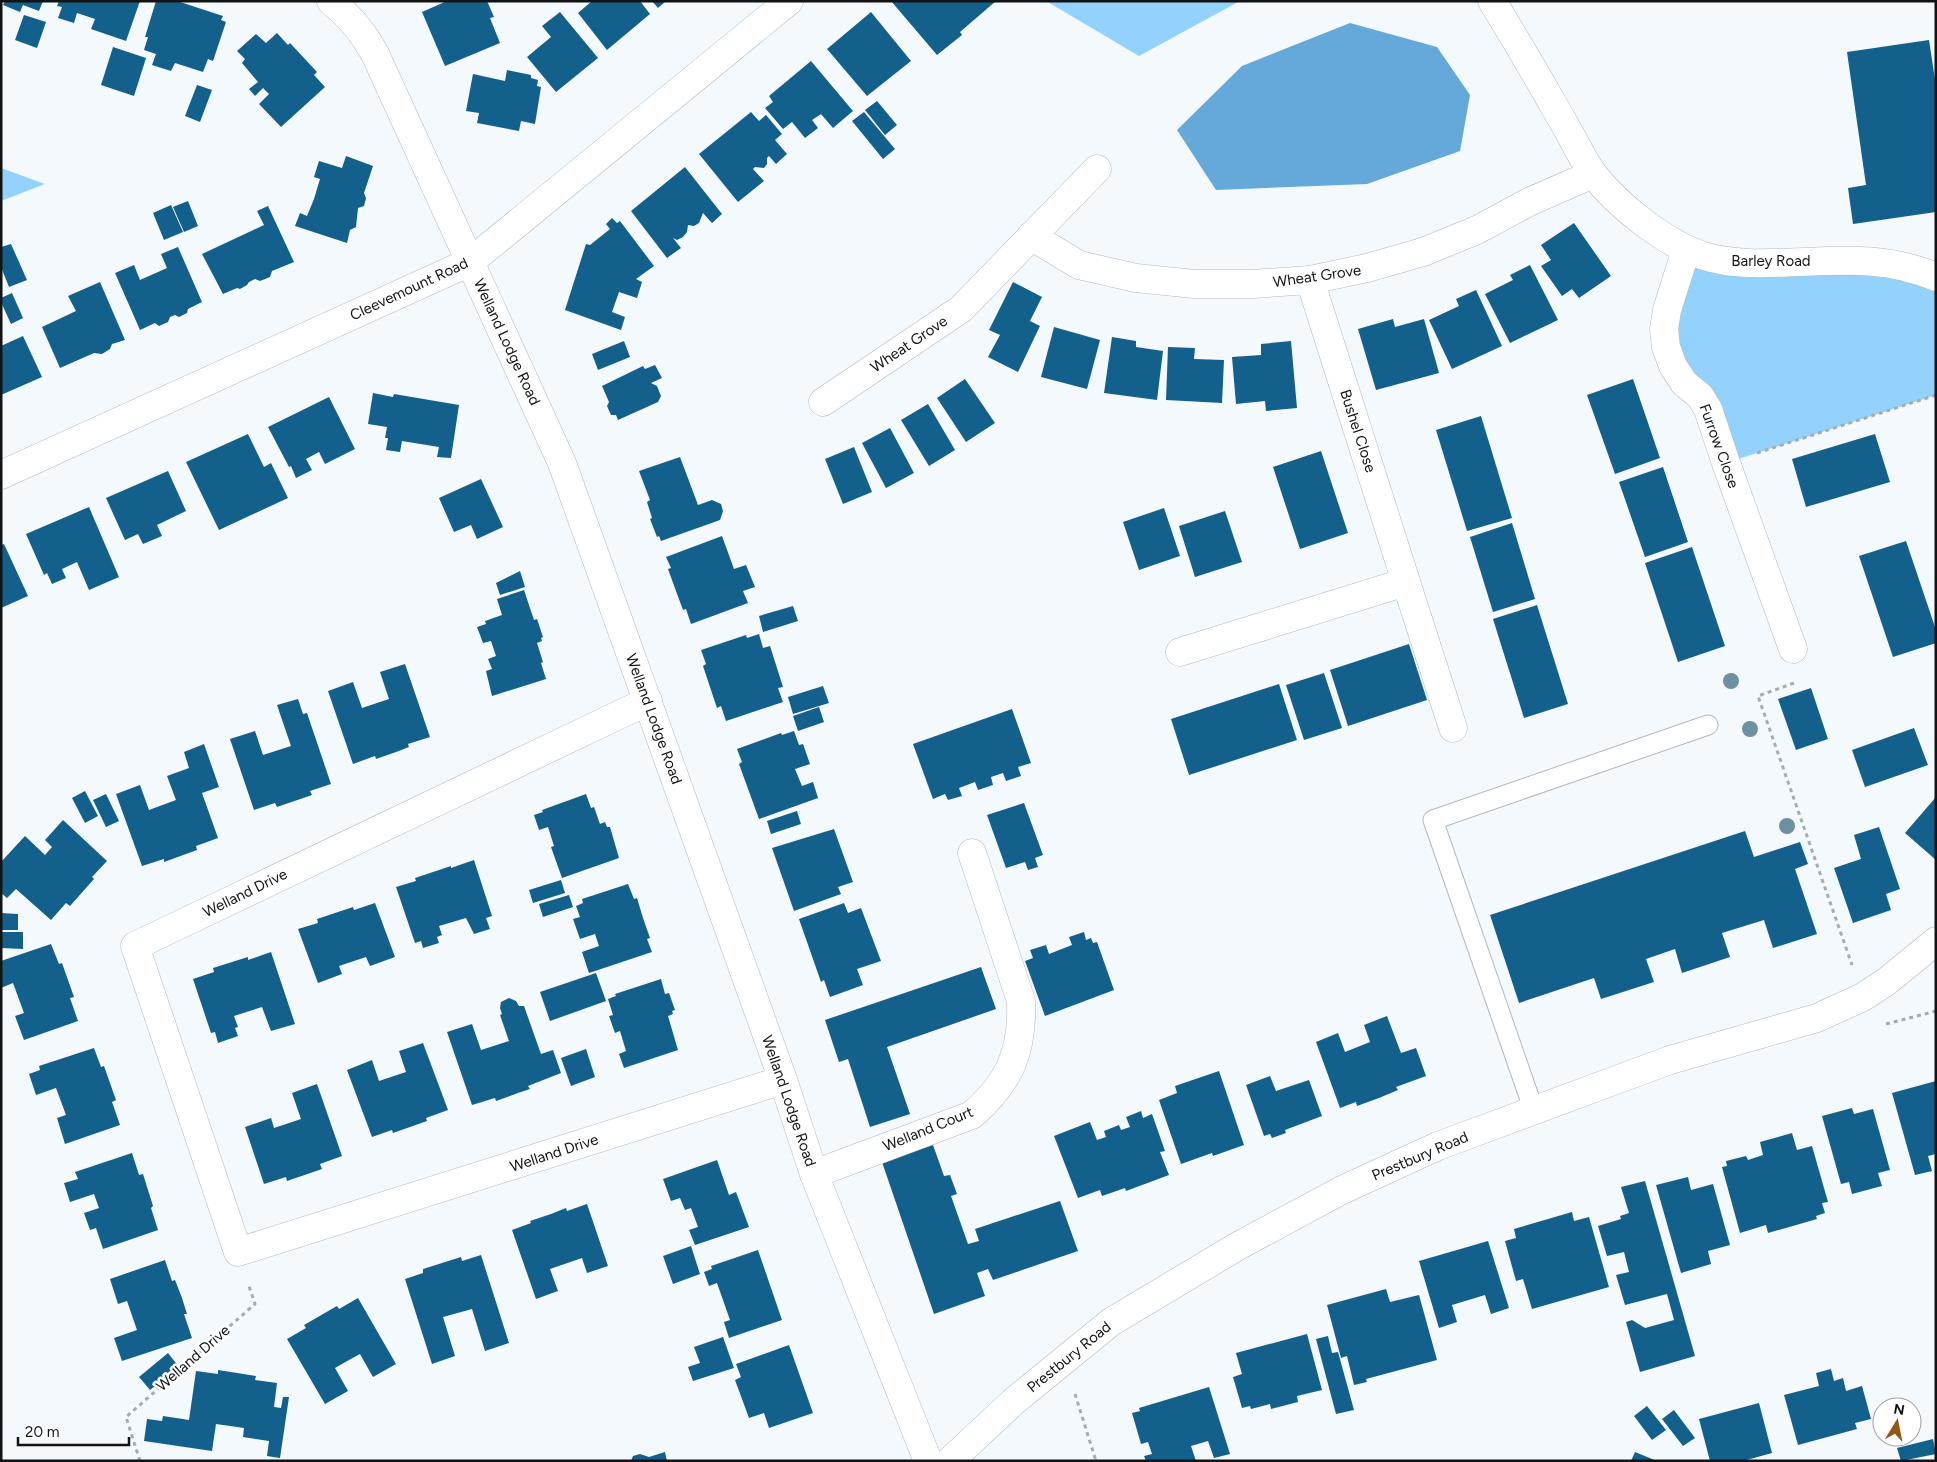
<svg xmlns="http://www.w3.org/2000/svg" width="1937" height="1462" viewBox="0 0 1937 1462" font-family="Figtree,sans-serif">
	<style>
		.green { fill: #94d2fe }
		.water { fill: #64a9d9 }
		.building { fill: #14608c }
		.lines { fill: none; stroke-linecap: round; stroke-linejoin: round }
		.service-casing { stroke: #b4b9bd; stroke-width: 21 }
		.minor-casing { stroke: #b4b9bd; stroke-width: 29 }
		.secondary-casing { stroke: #b4b9bd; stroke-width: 29 }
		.path { stroke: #a7acaf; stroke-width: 3; stroke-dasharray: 4 4; stroke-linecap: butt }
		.service { stroke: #fff; stroke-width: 19 }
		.minor { stroke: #fff; stroke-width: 28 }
		.secondary { stroke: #fff; stroke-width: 28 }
		.tree { fill: #6d90a3 }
		.labels { text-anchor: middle; stroke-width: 5; stroke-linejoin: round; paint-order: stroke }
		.street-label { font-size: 15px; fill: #111314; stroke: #fff }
	</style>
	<rect width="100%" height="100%" fill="#f3f9fd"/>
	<g class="green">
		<path d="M1046,1H1240L1139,56Z"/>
		<path d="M1,168L45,184L1,201Z"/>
		<path d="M1686,250L1936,277V395L1726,463L1664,329Z"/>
	</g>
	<path class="water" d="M1350,23L1437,47L1470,95L1460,151L1367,184L1216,190L1177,130L1242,66Z"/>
	<g class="building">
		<path d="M5,1H43L39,11L23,5L20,12L3,5Z"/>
		<path d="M59,1H140L126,41L91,29L95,19L77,13L74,23L58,18L62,7L57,6Z"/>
		<path d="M156,1H177L223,16L221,20L226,22L213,61L208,59L203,72L175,63L171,71L152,65L156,54L144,50L148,37H145Z"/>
		<path d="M447,1H487L494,17L490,18L500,43L445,66L422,12Z"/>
		<path d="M592,1H640L650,14L607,50L578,13Z"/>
		<path d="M652,1H666L658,8Z"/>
		<path d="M891,1H996L960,32L962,35L937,55Z"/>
		<path d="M560,12L598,58L556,92L527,57L551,37L542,26Z"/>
		<path d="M871,12L911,61L867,96L827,49Z"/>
		<path d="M24,15L46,22L37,48L15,40Z"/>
		<path d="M277,33L288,45L290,43L317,72L314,75L325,87L281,127L259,104L269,94L263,88L255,96L249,89L258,82L242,63L245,59L237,51L256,34L266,43Z"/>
		<path d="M1929,40L1936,86V212L1853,224L1848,188L1866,185L1847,52Z"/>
		<path d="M113,47L146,58L134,96L101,85Z"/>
		<path d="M811,61L853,111L833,128L821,114L812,120L818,128L805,138L792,122L783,129L765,108L773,102L769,96Z"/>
		<path d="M507,70L531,75V78L538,80L537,86L541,87L535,124L521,121L519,131L477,123L479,113L466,111L473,74L505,81Z"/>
		<path d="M197,85L212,90L200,122L185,116Z"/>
		<path d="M877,101L897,125L885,135L865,110Z"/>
		<path d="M751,112L759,121L766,115L782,134L775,140L787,154L776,164L769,156L767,158V164L764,168L755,167L753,169L764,181L738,202L699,154Z"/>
		<path d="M864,112L895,149L883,159L852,121Z"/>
		<path d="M346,156L373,166L364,193L366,198L364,206L358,208L356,227L350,230L347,243L295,226L300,213L307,216L314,199L320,179L314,177L319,161L342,168Z"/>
		<path d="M685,167L722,214L712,223L703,213L699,223L694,226L688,225L687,232L683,237L677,240L673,238L681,248L667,258L631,211Z"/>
		<path d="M188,201L198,226L184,232L173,207Z"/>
		<path d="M171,205L183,232L164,240L153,213Z"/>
		<path d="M268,206L294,262L272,271L270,277L260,281L255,279L249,282L247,285L240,289L237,288L223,294L202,254L264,225L257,211Z"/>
		<path d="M612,218L617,223L620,221L654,266L636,279L642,282L637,298L619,292L612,312L625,317L621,330L565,310L586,244L590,245L610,229L606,224Z"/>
		<path d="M1574,223L1611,276L1579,298L1572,289L1562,296L1541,266L1551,260L1541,245Z"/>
		<path d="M11,244L27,280L9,287L1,267V247Z"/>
		<path d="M178,247L202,302L188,309L187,313L179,317L175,315L170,317L168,322L159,326L155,323L140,330L115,273L134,265L140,280L167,268L161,254Z"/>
		<path d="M1530,265L1558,320L1510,343L1485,294L1513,280L1510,275Z"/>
		<path d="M100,282L125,340L112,344L110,349L102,354L94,353L60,368L42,327L76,311L68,296Z"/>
		<path d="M1013,282L1042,297L1030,321L1040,326L1018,372L988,357L1000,335L989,330Z"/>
		<path d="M1476,290L1502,346L1452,369L1429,320L1459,306L1456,299Z"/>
		<path d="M12,293L23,318L11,324L1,302V298Z"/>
		<path d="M1393,319L1395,327L1424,319L1439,373L1376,390L1358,329Z"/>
		<path d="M1054,327L1100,340L1087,389L1041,377Z"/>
		<path d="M23,336L42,377L1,395V346Z"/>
		<path d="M1112,337L1136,341V347L1163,351L1157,400L1104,393Z"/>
		<path d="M624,341L630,357L598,370L592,354Z"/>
		<path d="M1291,341L1297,408L1266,411L1265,401L1236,404L1232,357L1261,355V344Z"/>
		<path d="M1168,347L1195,348L1194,359L1224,360L1222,403L1166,400Z"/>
		<path d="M655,365L662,378L651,383L657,386L661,396L658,402L618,420L616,415H611L607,406L609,402L602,386L643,366L645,369Z"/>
		<path d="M965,379L995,423L966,442L937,398Z"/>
		<path d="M1633,379L1660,458L1615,474L1587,395Z"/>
		<path d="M373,393L393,397L394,394L459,405L451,458L437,457L439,447L402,441L400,452L386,450L388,438H385L387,427L368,424Z"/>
		<path d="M329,397L355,449L325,464L319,452L306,459L312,470L296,478L291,466L289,467L268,427Z"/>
		<path d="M928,404L955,450L929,466L901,420Z"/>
		<path d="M1481,416L1512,518L1467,531L1436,430Z"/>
		<path d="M890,428L914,473L886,488L862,443Z"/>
		<path d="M248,434L264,467L271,463L288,498L219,530L186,462Z"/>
		<path d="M1875,434L1890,482L1806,507L1792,459Z"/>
		<path d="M854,447L872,492L843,504L825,459Z"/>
		<path d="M1321,451L1348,533L1300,549L1273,467Z"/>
		<path d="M680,457L698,505L712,500L721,504L723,511L720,520L661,541L659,536L657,537L650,519L652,518L647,502L650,500L639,471Z"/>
		<path d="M1663,467L1688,542L1645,557L1619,482Z"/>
		<path d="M168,471L186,511L157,525L162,536L143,544L138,534L125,540L106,498Z"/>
		<path d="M481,479L503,527L477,539L471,525L454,532L439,498Z"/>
		<path d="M89,507L119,577L89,590L77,562L62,569L66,578L52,584L47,573L44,575L26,534Z"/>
		<path d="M1164,508L1180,556L1139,570L1123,522Z"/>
		<path d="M1225,511L1242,562L1195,577L1179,526Z"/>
		<path d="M1512,523L1535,599L1493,612L1470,537Z"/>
		<path d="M722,536L734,569L746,565L755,587L743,591L748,603L691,624L686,609L683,610L676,591L668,569L671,568L666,557Z"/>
		<path d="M1906,541L1936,630V643L1893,657L1859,556Z"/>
		<path d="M4,544L28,596L1,608V545Z"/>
		<path d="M1692,547L1725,646L1678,662L1645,563Z"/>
		<path d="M520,571L525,587L500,595L496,583Z"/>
		<path d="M524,590L534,620L537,619L543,637L541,638L542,641L537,643L543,662L541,663L546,679L492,696L486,671L492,669L488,659L496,656L491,641L483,643L477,627L486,624L485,621L502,615L497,599Z"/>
		<path d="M1537,605L1568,704L1524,718L1493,619Z"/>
		<path d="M793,606L798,621L763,632L759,616Z"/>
		<path d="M759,634L763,648L770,646L783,687L778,688L783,702L726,721L721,706L717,708L703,666L706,664L701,650L746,635L747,638Z"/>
		<path d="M1409,644L1427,700L1348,726L1330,670Z"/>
		<path d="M405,664L430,737L408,744L409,747L396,752L376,759L375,756L353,764L328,691L353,682L362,708L389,699L380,672Z"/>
		<path d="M1324,673L1342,728L1304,740L1286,685Z"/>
		<path d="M1279,684L1297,740L1189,775L1171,719Z"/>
		<path d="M823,686L829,703L793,714L788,697Z"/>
		<path d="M1811,688L1828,739L1796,750L1778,699Z"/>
		<path d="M298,699L303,714L307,713L331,784L310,791L312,795L277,807L275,803L254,810L230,739L255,731L263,755L291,746L277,705Z"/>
		<path d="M819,707L824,722L798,731L793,716Z"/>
		<path d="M1012,709L1031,763L1018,767L1021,776L1006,781L1003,773L991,777L993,785L978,790L975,782L959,788L962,796L948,800L945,794L933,799L913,744Z"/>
		<path d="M1914,728L1928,765L1865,787L1852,750Z"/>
		<path d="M794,731L799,745L803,744L810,764L795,769L802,786L813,782L818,798L759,819L739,764L742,762L737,749L781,733L782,735Z"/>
		<path d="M204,744L219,787L202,793L218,838L196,846L197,850L164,862V859L142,866L116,794L140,785L149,810L176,800L167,776L189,768L184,752Z"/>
		<path d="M85,791L98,816L85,823L72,798Z"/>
		<path d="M106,794L119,821L106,827L93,800Z"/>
		<path d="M586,794L591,808L594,807L600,824L605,822L607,827H610L619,858L562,878L551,847L554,846L548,827L539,830L534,815L543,812L542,810Z"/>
		<path d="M1936,797V860L1905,833Z"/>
		<path d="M1024,803L1043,855L1035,858L1038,867L1028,870L1025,862L1006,868L987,815Z"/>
		<path d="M797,811L801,824L771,834L767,821Z"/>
		<path d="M63,820L107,861L92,877L94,879L70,906L66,903L51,920L16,889L7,898L1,893V862L25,836L45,855L52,847L45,840Z"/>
		<path d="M1879,827L1900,889L1886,894L1891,910L1853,923L1834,868L1861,859L1854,835Z"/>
		<path d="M834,829L853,882L838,887L841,894L794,911L772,848Z"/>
		<path d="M1745,831L1754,857L1800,842L1808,864L1795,869L1817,934L1773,948L1764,920L1722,933L1730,957L1682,973L1675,949L1646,959L1654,982L1601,999L1594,978L1519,1003L1490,915Z"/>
		<path d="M474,860L492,916L486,918L490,929L474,934L466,918L439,926L442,935L437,937L439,943L423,948L421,941L415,943L396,887L416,881L415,878L451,866V868Z"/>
		<path d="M561,880L565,893L533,903L529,890Z"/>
		<path d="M628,884L634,899L637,898L643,918L650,938L647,939L652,952L589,973L582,952L599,946L595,934L580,939L573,919L580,917L576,906L583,903L582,899Z"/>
		<path d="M569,895L573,907L543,917L539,904Z"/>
		<path d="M375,903L395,957L370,966L366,957L339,966L342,974L318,983L298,929L318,923L317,919L353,907L354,910Z"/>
		<path d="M844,903L848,913L861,908L881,961L857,969L863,985L830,997L824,980L821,982L799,919Z"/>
		<path d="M1,913L18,914V930H1Z"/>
		<path d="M1,932H23V949L1,948Z"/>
		<path d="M1084,932L1086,940L1091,938L1093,943L1097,942L1114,990L1045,1016L1025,961L1033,958L1030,950L1046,945L1049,954L1072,945L1069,937Z"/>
		<path d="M51,944L59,964L62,963L74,997L70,998L78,1021L24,1040L15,1016L24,1013L13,983L1,988V961Z"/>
		<path d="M271,952L295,1024L271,1031L262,1007L234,1016L238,1027L235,1028L238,1036L218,1043L215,1032L211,1033L193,979L214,972L213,968L248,957V960Z"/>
		<path d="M981,967L996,1009L887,1047L910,1114L870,1127L848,1059L839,1062L825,1020Z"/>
		<path d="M596,973L606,1001L550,1021L540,992Z"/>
		<path d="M661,979L665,994L669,993L675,1010L672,1011L673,1014L668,1016L678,1050L624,1068L619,1054L626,1051L620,1031L615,1033L609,1016L613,1015L608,999L616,996L615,994Z"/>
		<path d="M509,998L516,1001L519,1006H524L541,1054L553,1050L561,1073L528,1086L530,1089L518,1093L496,1101L495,1098L472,1105L447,1032L472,1024L481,1050L509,1041L500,1015L502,1014L500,1008L501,1002Z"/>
		<path d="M1387,1016L1401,1053L1416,1048L1426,1076L1396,1087L1398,1090L1379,1098L1357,1106L1356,1102L1340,1108L1316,1042L1338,1033L1345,1052L1370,1042L1364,1025Z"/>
		<path d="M423,1043L448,1110L426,1118L427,1121L393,1133L392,1130L372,1137L347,1070L372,1060L379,1081L406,1072L399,1051Z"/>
		<path d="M94,1048L101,1067L104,1066L116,1100L112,1102L120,1125L65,1144L57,1118L66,1115L56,1088L36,1095L29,1074L40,1070L39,1066Z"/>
		<path d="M586,1049L595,1077L571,1086L561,1058Z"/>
		<path d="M1219,1071L1244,1145L1213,1156L1212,1153L1181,1164L1159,1100L1177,1093L1175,1086Z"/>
		<path d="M1270,1076L1276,1091L1309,1080L1322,1116L1285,1130L1286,1133L1272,1138L1270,1134L1264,1136L1246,1085Z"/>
		<path d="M1936,1081V1154L1928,1156L1932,1171L1915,1175L1892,1093Z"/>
		<path d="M317,1084L342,1156L320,1164L322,1169L287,1181L286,1177L264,1184L245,1127L271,1118L274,1128L301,1119L292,1093Z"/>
		<path d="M1852,1108L1854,1114L1873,1109L1890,1170L1878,1173L1882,1186L1852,1194L1849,1182L1841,1184L1822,1116Z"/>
		<path d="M1141,1111L1143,1118L1152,1114L1165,1151L1160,1152L1169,1175L1126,1191L1125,1188L1102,1196L1100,1190L1078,1198L1054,1136L1090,1122L1097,1140L1106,1137L1104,1131L1119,1125L1121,1130L1130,1127L1126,1117Z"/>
		<path d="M1792,1133L1797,1150L1812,1146L1828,1202L1822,1203L1825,1213L1816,1216L1817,1219L1768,1233L1766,1225L1740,1233L1722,1167L1727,1166L1726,1161L1746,1156L1748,1160L1763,1155L1760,1142Z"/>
		<path d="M933,1145L944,1176L950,1175L957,1194L951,1196L968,1244L979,1241L975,1229L1060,1201L1078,1251L993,1280L988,1269L977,1273L985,1296L934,1314L882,1162Z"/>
		<path d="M132,1153L139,1175L143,1174L153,1206L151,1208L158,1230L103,1249L96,1228L90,1230L84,1213L99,1208L94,1194L70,1202L64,1183L78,1179L75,1172Z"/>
		<path d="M717,1160L729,1195L736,1192L749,1227L695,1245L689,1230L698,1227L691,1208L685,1210L680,1198L671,1201L663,1179Z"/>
		<path d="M1688,1177L1691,1190L1713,1184L1730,1245L1708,1251L1711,1264L1681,1273L1656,1185Z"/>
		<path d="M1645,1181L1695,1356L1640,1372L1626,1322L1632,1320L1645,1328L1674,1320L1667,1294L1625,1305L1616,1275L1629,1272L1624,1252L1607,1256L1598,1226L1621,1219L1620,1216L1629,1213L1621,1187Z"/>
		<path d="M587,1204L608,1266L587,1273L582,1258L550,1269L558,1291L536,1299L512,1230L531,1223L530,1221L551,1214L566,1208L567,1211Z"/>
		<path d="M1572,1212L1574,1221L1589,1217L1609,1287L1532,1309L1523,1279L1516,1281L1505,1241L1516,1238L1514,1229Z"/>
		<path d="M1488,1241L1509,1308L1491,1314L1485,1295L1452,1305L1457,1322L1439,1328L1419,1261Z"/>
		<path d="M691,1246L700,1274L673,1284L663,1256Z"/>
		<path d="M758,1250L782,1320L729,1338L724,1322L730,1320L717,1283L709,1286L704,1272L712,1269L711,1266Z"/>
		<path d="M481,1255L509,1343L485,1351L472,1309L443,1317L455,1356L432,1364L405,1279L423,1273V1269L461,1257L462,1261Z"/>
		<path d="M165,1260L172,1281L175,1280L182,1298L187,1314H184L192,1338L122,1361L114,1338L137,1330L127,1301L118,1304L110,1279Z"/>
		<path d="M1386,1289L1390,1302L1419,1295L1437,1360L1366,1379L1367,1382L1354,1385L1347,1356L1341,1358L1327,1305Z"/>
		<path d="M358,1298L396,1364L373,1377L360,1354L349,1360L335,1368L348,1391L325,1404L287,1339L306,1328L304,1325L337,1306L339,1309Z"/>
		<path d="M1307,1334L1322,1390L1297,1396L1298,1402L1271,1409L1270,1404L1251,1409L1250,1406L1242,1408L1233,1377L1242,1374L1236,1353Z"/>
		<path d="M1328,1336L1332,1353L1338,1352L1354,1410L1336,1414L1316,1339Z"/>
		<path d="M723,1337L734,1368L693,1381L688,1367L700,1363L694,1347Z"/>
		<path d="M789,1345L813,1413L769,1428L764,1413L749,1418L735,1380L741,1377L736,1364Z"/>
		<path d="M168,1353L179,1367L150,1390L139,1377Z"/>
		<path d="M1831,1369L1834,1381L1843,1378L1846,1391L1862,1386L1871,1419L1855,1423L1857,1429L1798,1445L1784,1395L1819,1386L1816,1373Z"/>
		<path d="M218,1370L256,1376L255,1380L277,1383L274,1407L281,1408L283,1397H289L280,1458L267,1456L269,1441L243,1437L244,1428L216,1424L212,1451L144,1441L147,1419L162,1421L163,1416L189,1420L196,1371L218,1374Z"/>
		<path d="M1209,1387L1230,1454L1214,1458L1208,1441L1191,1446L1196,1461H1146L1144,1456L1152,1454L1148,1442L1141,1444L1132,1413L1140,1411L1139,1408Z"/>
		<path d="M1759,1403L1772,1453L1743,1461H1710L1699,1419Z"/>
		<path d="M1647,1406L1666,1430L1652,1440L1634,1416Z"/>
		<path d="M1674,1410L1695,1438L1683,1446L1662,1419Z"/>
		<path d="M1933,1439L1936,1454L1901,1461L1897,1448Z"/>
		<path d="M665,1452L667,1461H631L633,1456L640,1454L649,1457Z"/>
		<path d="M1635,1452L1657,1461H1631Z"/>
	</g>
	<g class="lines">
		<g class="service-casing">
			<path id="service" d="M1534,1111L1433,820L1708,725"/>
		</g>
		<g class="minor-casing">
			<g id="minor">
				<path d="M331,1C351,18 362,31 375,54L562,463L783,1080L814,1174L928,1461"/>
				<path d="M1492,1C1516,40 1539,79 1561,118C1572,136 1581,157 1593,174C1618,206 1666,244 1704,256C1719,261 1734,262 1749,263C1815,265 1872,250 1936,277"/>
				<path d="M1031,236L1079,265L1136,278L1194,284H1252L1310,280L1367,268L1423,252L1477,230L1529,202L1593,174"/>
				<path d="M1686,250L1667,310L1664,329L1666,347L1673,366L1684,383L1700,396L1708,409L1726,463L1793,649"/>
				<path d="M823,402L961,309L1097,169"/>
				<path d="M1,475L470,262L789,1"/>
				<path d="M1406,582L1453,728"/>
				<path d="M1180,652L1406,582L1310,280"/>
				<path d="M648,701L135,946L238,1252L783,1080"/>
				<path d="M814,1174L972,1115C1010,1082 1023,1051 1021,1001L972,853"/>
			</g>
		</g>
		<g class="secondary-casing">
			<path id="secondary" d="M950,1461L1013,1402L1111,1322L1238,1246L1342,1190L1438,1146L1670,1060L1817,1018L1863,997L1886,982L1936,941"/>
		</g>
		<g class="path">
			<path d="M1757,453L1936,395"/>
			<path d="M1794,683L1758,696L1852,965"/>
			<path d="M1886,1024L1936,1011"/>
			<path d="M1075,1394L1096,1461"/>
			<path d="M140,1461L126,1417L255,1304L248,1283"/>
		</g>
		<use href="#service" class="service"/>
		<use href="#minor" class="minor"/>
		<use href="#secondary" class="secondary"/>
	</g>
	<g class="tree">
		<circle cx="1731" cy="681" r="8"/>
		<circle cx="1750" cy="729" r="8"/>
		<circle cx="1787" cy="826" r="8"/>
	</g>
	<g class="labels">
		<g class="street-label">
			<text x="1771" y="266">Barley Road</text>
			<text transform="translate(1317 276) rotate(-8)" y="5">Wheat Grove</text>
			<text transform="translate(409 289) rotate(-25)" y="5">Cleevemount Road</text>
			<text transform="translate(507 342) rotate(65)" y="5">Welland Lodge Road</text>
			<text transform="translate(909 344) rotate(-34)" y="5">Wheat Grove</text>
			<text transform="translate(1358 431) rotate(72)" y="5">Bushel Close</text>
			<text transform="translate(1719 446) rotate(70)" y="5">Furrow Close</text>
			<text transform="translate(654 719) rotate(70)" y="5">Welland Lodge Road</text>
			<text transform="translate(245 893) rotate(-26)" y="5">Welland Drive</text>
			<text transform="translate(789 1101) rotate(71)" y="5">Welland Lodge Road</text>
			<text transform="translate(928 1129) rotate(-22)" y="5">Welland Court</text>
			<text transform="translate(554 1153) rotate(-18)" y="5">Welland Drive</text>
			<text transform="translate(1420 1156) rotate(-23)" y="5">Prestbury Road</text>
			<text transform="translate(1069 1357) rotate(-39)" y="5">Prestbury Road</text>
			<text transform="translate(193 1358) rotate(-41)" y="5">Welland Drive</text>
		</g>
	</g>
	<rect width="1937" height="1462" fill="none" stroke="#111314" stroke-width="5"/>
	<g transform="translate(1897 1422) rotate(10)"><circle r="24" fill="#ffffff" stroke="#a0a1a1"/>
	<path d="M0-4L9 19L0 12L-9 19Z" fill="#935619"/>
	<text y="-8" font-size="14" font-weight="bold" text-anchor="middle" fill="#111314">N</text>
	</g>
	<path d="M18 1437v8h111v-8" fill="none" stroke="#111314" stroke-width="2.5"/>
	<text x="25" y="1437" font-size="15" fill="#111314" stroke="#ffffff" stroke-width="4" paint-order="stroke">20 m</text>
</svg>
